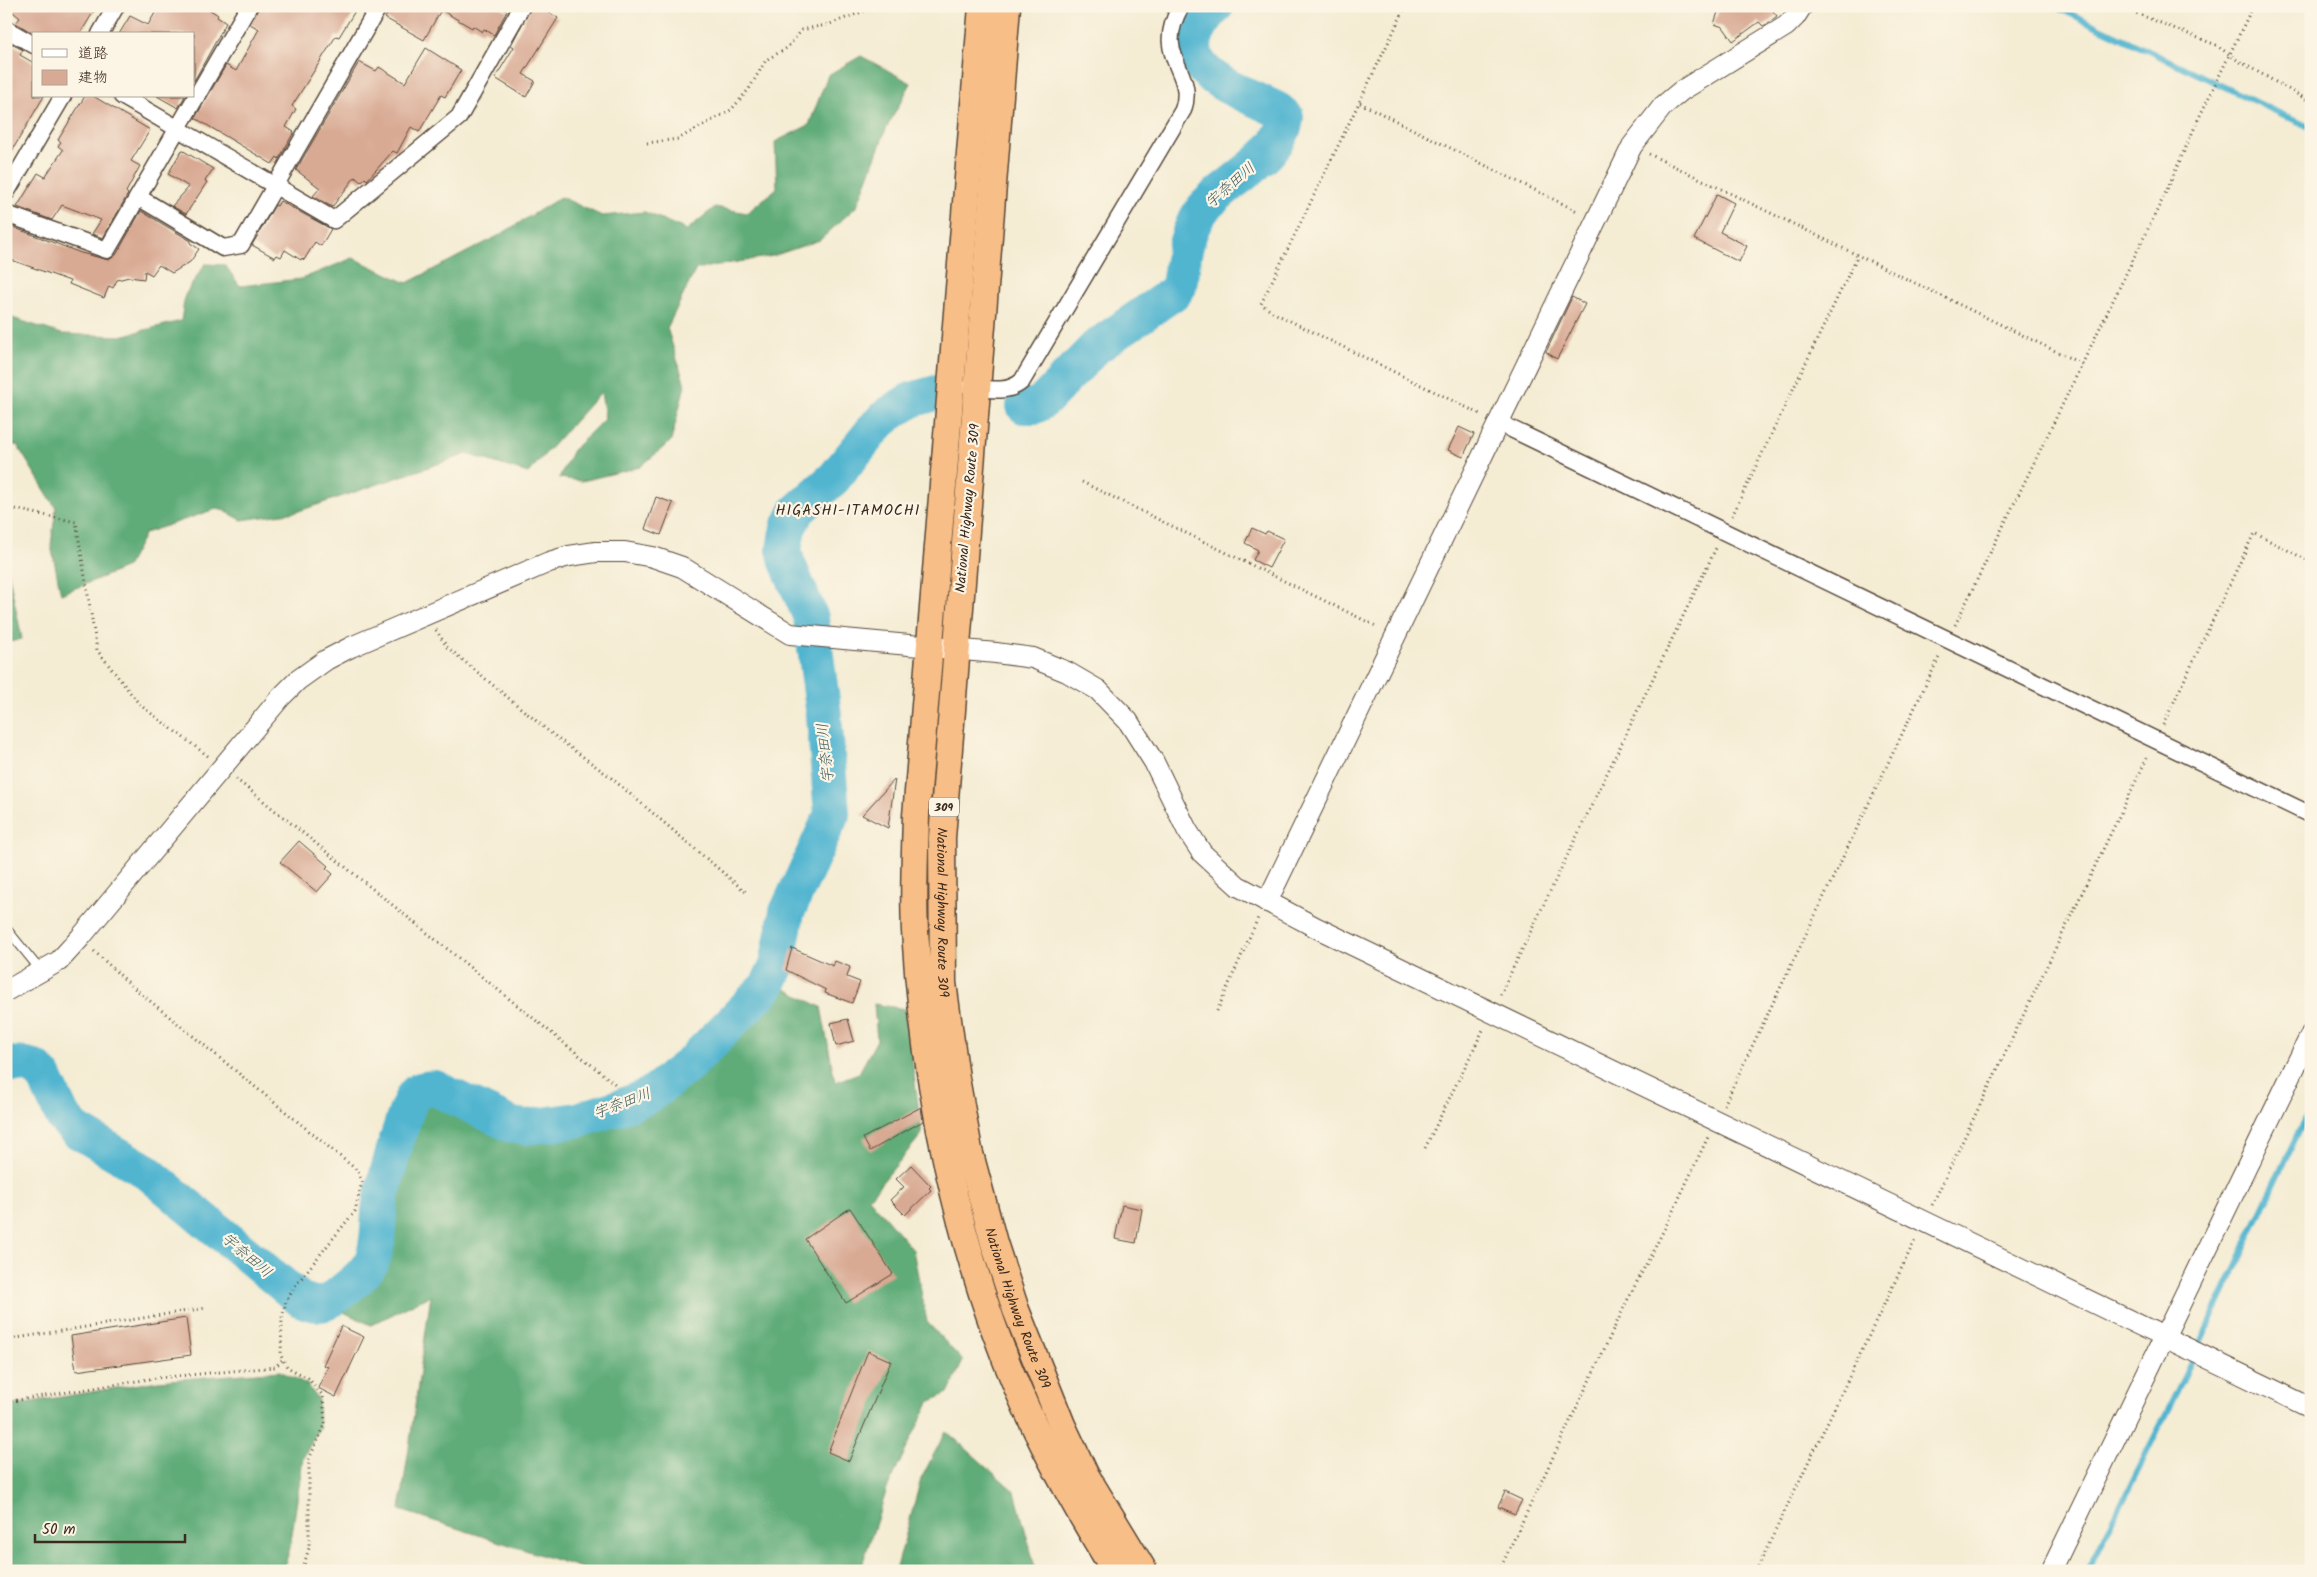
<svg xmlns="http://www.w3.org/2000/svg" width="2317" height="1577" viewBox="0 0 2317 1577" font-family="Kalam,'Klee One',sans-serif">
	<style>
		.forest { fill: #5fac78; stroke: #4d6b4b }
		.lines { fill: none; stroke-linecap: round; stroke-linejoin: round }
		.stream { stroke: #51b5d0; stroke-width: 6 }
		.river { stroke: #51b5d0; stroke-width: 36 }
		.building { fill: #d8a993 }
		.service-casing { stroke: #574739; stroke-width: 10 }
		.minor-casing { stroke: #574739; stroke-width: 19 }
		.tertiary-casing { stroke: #574739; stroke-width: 22 }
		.trunk-casing { stroke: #574739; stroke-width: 29 }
		.path { stroke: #574739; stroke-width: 3; stroke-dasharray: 1 4; stroke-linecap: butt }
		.service { stroke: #fff; stroke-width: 8 }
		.minor { stroke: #fff; stroke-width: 16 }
		.tertiary { stroke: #fff; stroke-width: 20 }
		.trunk { stroke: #f7be87; stroke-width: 26 }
		.labels { text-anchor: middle; stroke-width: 4.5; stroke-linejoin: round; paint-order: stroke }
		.shield { fill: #fcf5e5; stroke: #75675a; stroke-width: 1 }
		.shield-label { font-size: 12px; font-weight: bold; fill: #3b2a1e }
		.street-label { font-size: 14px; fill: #3b2a1e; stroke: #fcf5e5 }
		.water-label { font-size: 15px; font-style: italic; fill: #435b5c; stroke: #fcf5e5 }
		.neighbourhood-label { font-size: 15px; letter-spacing: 1px; fill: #3b2a1e; stroke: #fcf5e5 }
	</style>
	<rect width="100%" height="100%" fill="#fcf5e5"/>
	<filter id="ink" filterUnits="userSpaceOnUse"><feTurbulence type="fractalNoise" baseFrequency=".02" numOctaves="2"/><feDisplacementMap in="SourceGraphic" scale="10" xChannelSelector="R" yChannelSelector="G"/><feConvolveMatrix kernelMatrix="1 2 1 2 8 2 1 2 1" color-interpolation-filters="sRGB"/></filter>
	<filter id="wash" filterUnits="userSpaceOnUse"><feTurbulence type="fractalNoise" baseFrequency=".0096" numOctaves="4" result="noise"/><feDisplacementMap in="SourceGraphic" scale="20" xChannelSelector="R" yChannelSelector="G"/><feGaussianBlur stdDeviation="1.12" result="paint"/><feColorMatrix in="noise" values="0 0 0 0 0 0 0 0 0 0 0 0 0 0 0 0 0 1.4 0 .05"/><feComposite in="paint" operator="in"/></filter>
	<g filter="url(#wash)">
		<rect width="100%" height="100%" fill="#f4ecd3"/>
		<g class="forest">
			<path d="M861,56L911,83L886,129L857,206L820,240L773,256L696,269L667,328L685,385L671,441L640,467L582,481L559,478L573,450L605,418L601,392L528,473L467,454L296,512L242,520L219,508L145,533L127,567L61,594L51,545L56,508L17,445H6V316L62,334L121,336L181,321L185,295L205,264L225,265L240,286L301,279L353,258L407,283L498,236L561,197L602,216L645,212L687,230L715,207L747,213L777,188L775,142L809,125L828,75Z"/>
			<path d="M6,561L22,639L6,643Z"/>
			<path d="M762,977L821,1007L835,1082L859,1073L877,1040L874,1004L905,1009L922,1134L869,1198L913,1250L927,1322L963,1361L948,1393L929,1402L887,1489L860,1571H591L400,1510L431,1295L371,1325L335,1308L341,1293L360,1285L372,1273L392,1232L401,1132L409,1101L418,1093L437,1084L518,1119L611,1107L657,1090L728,1022Z"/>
			<path d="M280,1371L308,1385L318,1400L319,1428L303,1458L290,1548L283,1571H6L7,1406L158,1381Z"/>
			<path d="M946,1431L1015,1492L1036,1571H896L921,1479Z"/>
		</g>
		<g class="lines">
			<g class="stream">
				<path d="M2054,6L2311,128"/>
				<path d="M2088,1571L2184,1377L2311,1106"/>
			</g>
			<g class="river">
				<path d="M1024,406H1035L1045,400L1096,347L1175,292L1179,286C1183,260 1185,232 1202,210C1224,182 1283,157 1286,117L1278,110C1230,86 1157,68 1216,6"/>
				<path d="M6,1064L27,1065L37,1069L44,1076L63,1117L76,1130L146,1171L300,1299C323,1308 325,1305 344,1290C353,1283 367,1272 372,1260C380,1242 377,1223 380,1204C383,1187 405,1105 414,1095C419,1088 427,1089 435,1088L512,1125L527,1127L578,1120L623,1106L650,1095L690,1064L767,986L777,965L787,912L832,814L824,716L811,618L787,562L784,549L788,528L797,511L834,478L877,425L889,414L911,400L936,393"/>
			</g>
		</g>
		<g id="blocks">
			<g class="building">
				<path d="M6,6H97L80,34H34L16,23L20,18Z"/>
				<path d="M159,6H204L218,15L217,17L226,23L194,81V34H119L130,16L148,25Z"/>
				<path d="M260,6H358L339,37L336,36L292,106L296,109L286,127L294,132L279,159L277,157L272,164L195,118L226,65L236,71L259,29L250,24Z"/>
				<path d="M392,6H499L507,11L494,35L484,29L482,32L473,26L472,28L441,10L424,40L385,18Z"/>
				<path d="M532,6H538L558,18L523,74L535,81L526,97L495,78L514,47L511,45Z"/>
				<path d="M1720,6H1779L1773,11L1777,16L1767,24L1763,26L1759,22L1733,41L1723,27L1714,24Z"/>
				<path d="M6,41L23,50L20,55L34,63V96H44L6,161V86L10,80L6,79Z"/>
				<path d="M426,48L461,70L445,97L441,95L419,132L411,127L397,153L393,151L367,180L365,178L361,182L355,177L332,207L313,196L320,188L296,170L359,62L376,71L379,67L405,83Z"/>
				<path d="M85,96H93L150,130L131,161L140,166L126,192L128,194L103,238L92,234L101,220L62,205L52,220L17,207L38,173L45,177L63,150L58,146L61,142L58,140Z"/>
				<path d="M157,96H185L178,108Z"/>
				<path d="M182,150L213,169L205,181L207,182L186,214L172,206L189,187L168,174Z"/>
				<path d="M1717,194L1734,203L1720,232L1747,246L1739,262L1694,239Z"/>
				<path d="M280,201L331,229L321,246L315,242L304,260L302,258L301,260L285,250L281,257L277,255L275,258L252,245L275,205L277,206Z"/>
				<path d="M141,211L191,241L190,243L199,249L190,262L172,273L159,265L152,275L145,271L144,279L129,277L117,280L113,288L109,286L104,298L69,284L70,281L6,258L7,225L81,253L109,260L116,255Z"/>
				<path d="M1572,297L1585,304L1557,359L1546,352Z"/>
				<path d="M1459,427L1474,434L1463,457L1448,450Z"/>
				<path d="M656,497L673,503L661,535L645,529Z"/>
				<path d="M1252,528L1265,534L1267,531L1284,539L1269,568L1253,560L1258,550L1245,543Z"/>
				<path d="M895,779L888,828L862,815Z"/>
				<path d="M299,841L328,866L326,868L333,874L317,892L280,862Z"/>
				<path d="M792,948L833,966L835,961L850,967L847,977L860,982L852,1003L825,993L826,990L786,970Z"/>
				<path d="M848,1019L854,1041L836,1046L831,1023Z"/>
				<path d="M921,1107L923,1121L870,1151L863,1138Z"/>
				<path d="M911,1165L931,1186L929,1188L931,1190L905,1215L890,1200L904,1187L896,1179Z"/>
				<path d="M1122,1205L1142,1209L1136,1243L1115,1239Z"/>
				<path d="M850,1208L893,1274L846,1303L805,1239Z"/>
				<path d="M186,1318L191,1355L76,1371L71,1336Z"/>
				<path d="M341,1326L364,1337L336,1397L318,1388L328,1367L323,1365Z"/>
				<path d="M868,1351L891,1361L849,1461L828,1452Z"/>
				<path d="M1505,1492L1522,1500L1515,1514L1498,1507Z"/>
			</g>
		</g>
	</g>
	<g filter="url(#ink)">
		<use href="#blocks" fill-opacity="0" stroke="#574739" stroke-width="1"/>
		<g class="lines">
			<g class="service-casing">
				<path id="service" d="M6,928L41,971"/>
			</g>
			<g class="minor-casing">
				<g id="minor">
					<path d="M6,29L34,45"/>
					<path d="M100,34L116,6"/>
					<path d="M122,96L334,220L459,117L522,6"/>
					<path d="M6,193L63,96"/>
					<path d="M138,197L223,248L241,245L379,6"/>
					<path d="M6,214L107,250L249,6"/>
					<path d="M970,387C988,389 1008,394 1022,381L1183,110C1197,70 1151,58 1181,6"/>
					<path d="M1499,423L2311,815"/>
				</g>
			</g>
			<g class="tertiary-casing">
				<g id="tertiary">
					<path d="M1267,902L1632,146L1663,106L1681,91L1786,26L1795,17L1802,6"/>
					<path d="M6,991L59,961L80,938L280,698L298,680L326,660L351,647L549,562L569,556L596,552H625L653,557L682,567L790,634L996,653L1033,658L1067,672L1098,690L1128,721L1154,762L1187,830L1202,853L1238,886L1317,928L2311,1408"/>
					<path d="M2051,1571L2311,1034"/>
				</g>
			</g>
			<g class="trunk-casing">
				<g id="trunk">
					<path d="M982,6L916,816C915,854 913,893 915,931C924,1085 958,1250 1019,1392C1046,1455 1079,1513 1115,1571"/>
					<path id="s1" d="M1007,6L942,838L943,983L956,1078L969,1150L994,1243L1016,1310L1062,1425L1085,1474L1144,1571"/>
				</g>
			</g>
			<g class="path">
				<path d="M1406,6L1261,304L1274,313L1480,414"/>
				<path d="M2118,6L2216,45L2237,60L2311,102"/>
				<path d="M1360,103L1579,212"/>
				<path d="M647,143L678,139L731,110L749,89L766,60L787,48L802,30L830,24L877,6"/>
				<path d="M1649,154L2082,364"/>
				<path d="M1082,482L1378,627"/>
				<path d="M6,507L76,522L97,650L140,705L208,756"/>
				<path d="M1732,516L1858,255"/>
				<path d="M1955,625L2165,194L2198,120L2253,6"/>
				<path d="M436,630L447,647L552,734L609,776L747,893"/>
				<path d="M2163,725L2254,533L2311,562"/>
				<path d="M236,779L615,1084"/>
				<path d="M94,951L133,987L358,1171L362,1182L355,1211L295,1286L286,1302L282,1318L281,1356L287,1367L308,1378L323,1396L325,1425L309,1459V1548L302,1571"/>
				<path d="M1500,995L1717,546"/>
				<path d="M1217,1011L1258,918"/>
				<path d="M1724,1105L1940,655"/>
				<path d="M1425,1148L1483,1030"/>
				<path d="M1932,1205L2148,756"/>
				<path d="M6,1342L10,1339L206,1308"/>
				<path d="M6,1402L156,1378L275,1367L283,1359"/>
				<path d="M1499,1571L1627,1301L1664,1230L1708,1137"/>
				<path d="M1756,1571L1916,1238"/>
			</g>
			<use href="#service" class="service"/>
			<use href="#minor" class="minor"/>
			<use href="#tertiary" class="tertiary"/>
			<use href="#trunk" class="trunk"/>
		</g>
	</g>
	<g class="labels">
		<rect class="shield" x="929" y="797.5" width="30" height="19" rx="4"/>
		<g class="shield-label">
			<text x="944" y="811">309</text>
		</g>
		<g class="street-label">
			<text transform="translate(967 508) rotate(-85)" y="5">National Highway Route 309</text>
			<text dy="5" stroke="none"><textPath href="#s1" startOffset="909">National Highway Route 309</textPath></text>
			<text dy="5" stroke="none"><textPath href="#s1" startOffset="1314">National Highway Route 309</textPath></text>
		</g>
		<g class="water-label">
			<text transform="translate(1230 185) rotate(-41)" y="5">宇奈田川</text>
			<text transform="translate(825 753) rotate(-96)" y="5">宇奈田川</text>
			<text transform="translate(622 1103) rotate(-21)" y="5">宇奈田川</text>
			<text transform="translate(247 1255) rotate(40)" y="5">宇奈田川</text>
		</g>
		<g class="neighbourhood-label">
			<text x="848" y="515">HIGASHI-ITAMOCHI</text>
		</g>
	</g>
	<rect width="2317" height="1577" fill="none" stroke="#fcf5e5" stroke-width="25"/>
	<rect x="32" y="32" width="162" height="65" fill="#fcf5e5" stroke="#afa495"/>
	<rect x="42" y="49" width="25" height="8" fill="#ffffff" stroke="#afa495"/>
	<text x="78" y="58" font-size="15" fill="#3b2a1e">道路</text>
	<rect x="42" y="70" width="25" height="15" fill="#d8a993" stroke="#afa495"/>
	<text x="78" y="82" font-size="15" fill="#3b2a1e">建物</text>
	<path d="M35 1534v8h150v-8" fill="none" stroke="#3b2a1e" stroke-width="2.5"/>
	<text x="42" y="1534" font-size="15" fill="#3b2a1e" stroke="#fcf5e5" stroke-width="4" paint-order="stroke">50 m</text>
</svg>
